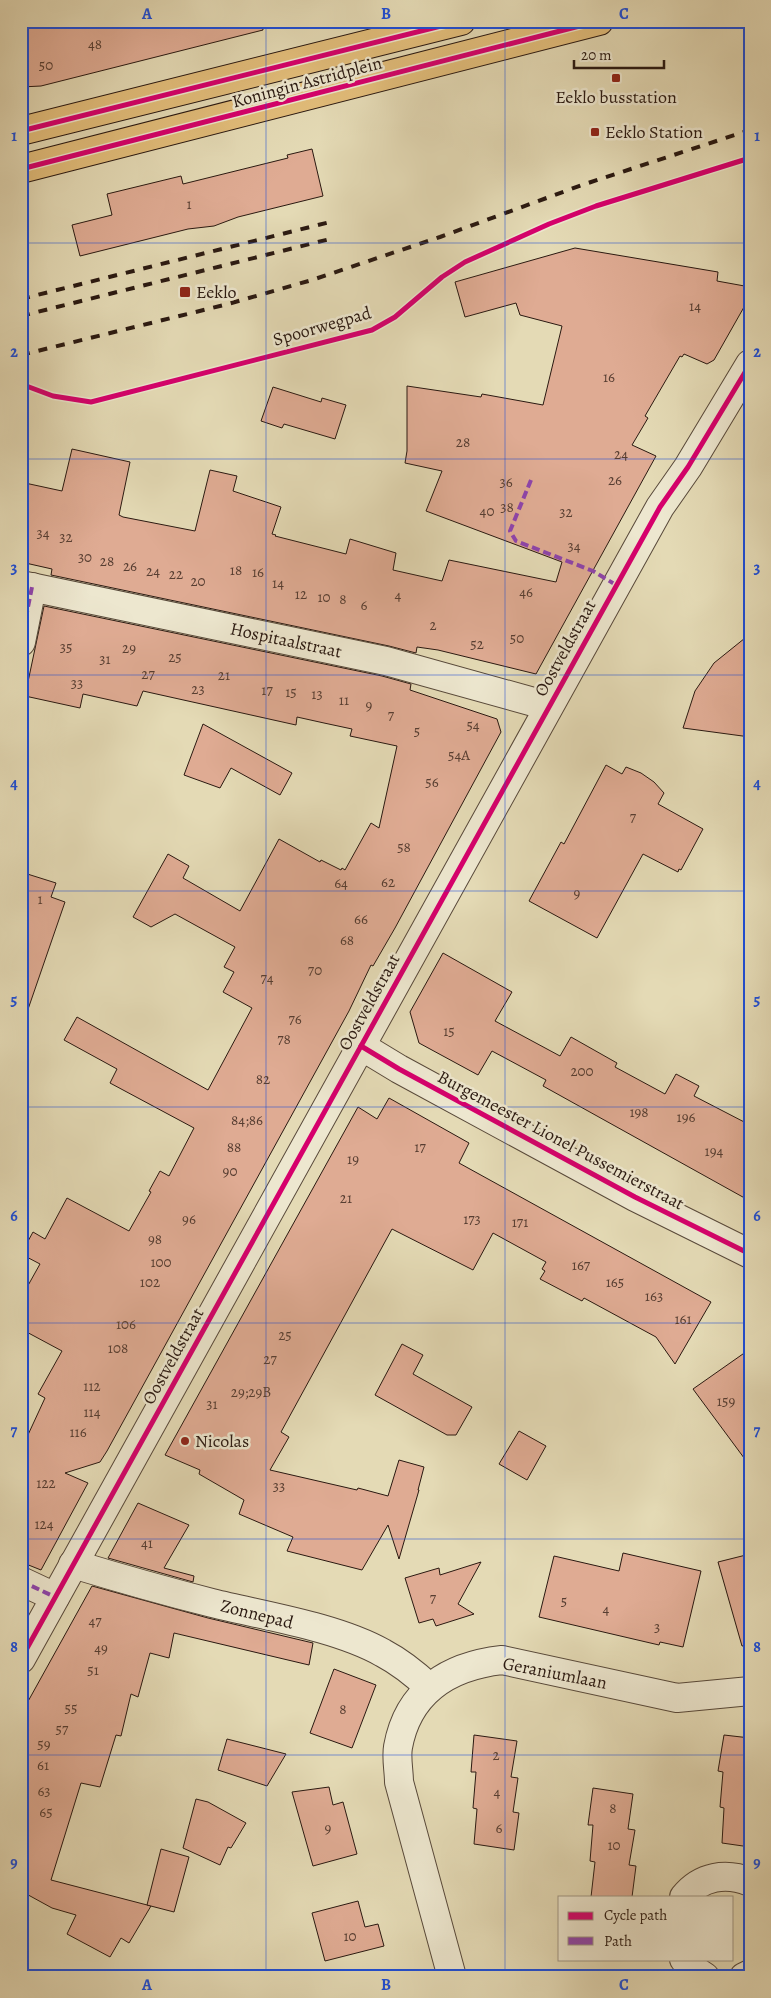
<svg xmlns="http://www.w3.org/2000/svg" width="771" height="1998" viewBox="0 0 771 1998" font-family="Alegreya,serif">
	<style>
		.building { fill: #dfab93; stroke: #2a1911 }
		.lines { fill: none; stroke-linecap: round; stroke-linejoin: round }
		.minor-casing { stroke: #58493a; stroke-width: 30 }
		.major-casing { stroke: #2a1911; stroke-width: 30 }
		.minor { stroke: #ede7cf; stroke-width: 28 }
		.major { stroke: #e2bd7a; stroke-width: 28 }
		.rail { stroke: #2a1911; stroke-width: 4; stroke-dasharray: 9 9; stroke-linecap: butt }
		.quiet { stroke: #8e44ad; stroke-width: 4; stroke-dasharray: 8 4; stroke-linecap: butt }
		.cycleway-casing { stroke: #ede7cf; stroke-width: 8 }
		.cycleway { stroke: #d6006c; stroke-width: 5 }
		.grid { fill: none; stroke: #1d4ed8; stroke-width: 1; stroke-opacity: 0.55 }
		.poi-dot { fill: #8f2418; stroke: #ede7cf; stroke-width: 2 }
		.labels { text-anchor: middle; stroke-width: 5; stroke-linejoin: round; paint-order: stroke }
		.number-label { font-size: 15px; fill: #573e32 }
		.street-label { font-size: 18px; fill: #2a1911; stroke: #ede7cf }
		.poi-label { font-size: 18px; fill: #2a1911; stroke: #ede7cf; text-anchor: start }
		.neatline { fill: none; stroke: #1d4ed8; stroke-width: 2 }
		.grid-label { font-size: 16px; text-anchor: middle; font-weight: bold; fill: #1d4ed8 }
	</style>
	<rect width="100%" height="100%" fill="#e4dab5"/>
	<filter id="stains"><feTurbulence type="fractalNoise" baseFrequency=".004" numOctaves="4"/><feColorMatrix values="0 0 0 0 .2 0 0 0 0 .09 0 0 0 0 .02 0 0 0 .5 -.17"/></filter>
	<radialGradient id="worn" r=".72"><stop offset=".6" stop-color="#630" stop-opacity="0"/><stop offset="1" stop-color="#630" stop-opacity=".3"/></radialGradient>
	<g class="building">
		<path d="M31,21H262L263,30L41,86L21,87V45Z"/>
		<path d="M312,149L323,196L238,217L214,226L188,229L80,256L72,225L112,215L107,194L181,176L183,184L288,158L287,155Z"/>
		<path d="M575,248L718,272L717,281L750,287L748,300L714,360L707,364L684,354L682,357L680,356L645,416L648,418L632,445L656,456L536,674L438,650L417,647L416,653L389,646L51,575L52,569L21,562V485H24L25,483L62,491L72,449L130,462L119,515L123,517L195,531L210,470L237,476L233,491L281,507L272,534L276,535L275,536L346,554L350,539L396,553L393,570L442,581L449,560L556,582L562,562L426,511L442,471L405,463L407,451V386L481,397L482,394L543,405L562,326L520,315L516,303L465,317L455,282Z"/>
		<path d="M273,387L321,402L322,398L346,405L335,439L284,424L282,428L261,421Z"/>
		<path d="M44,606L382,676L411,684L410,690L497,719L501,732L395,928L373,966L371,965L349,1011L107,1451L100,1462L65,1473L88,1483L41,1570L21,1562V1450L45,1398L38,1394L62,1351L21,1329V1298L40,1264L21,1254L33,1232L45,1239L67,1198L129,1231L151,1192L149,1191L160,1171L169,1176L194,1128L110,1083L117,1069L64,1040L77,1017L208,1090L252,1008L223,992L234,972L224,967L235,947L175,914L151,927L133,917L168,854L189,866L183,878L240,911L279,839L320,862L321,860L341,870L342,868L345,870L371,823L379,828L397,746L350,736L352,729L324,723L297,717L296,725L143,691L137,706L83,694L80,708L25,696Z"/>
		<path d="M750,634V737L683,728L695,691L714,663Z"/>
		<path d="M203,724L292,773L280,795L231,768L220,788L184,775Z"/>
		<path d="M606,765L622,774L626,767L641,773L654,782L664,793L658,804L703,829L681,870L679,869L678,872L643,854L597,938L529,901L561,842L564,844Z"/>
		<path d="M21,872L56,883L51,897L65,902L25,1018H21Z"/>
		<path d="M443,953L512,992L495,1021L560,1056L571,1037L617,1063L615,1067L665,1094L676,1074L699,1086L694,1096L750,1125V1201L543,1086L546,1080L492,1051L478,1075L419,1043L410,1012Z"/>
		<path d="M389,1098L469,1143L459,1163L711,1302L675,1364L656,1337L584,1298L582,1301L540,1279L545,1271L542,1269L546,1262L493,1233L473,1270L392,1229L281,1432L289,1437L270,1470L357,1490L358,1488L388,1496L399,1460L424,1467L418,1490H419L399,1559L388,1525L362,1570L287,1551L293,1537L239,1514L244,1500L199,1474L200,1470L165,1455L358,1107L377,1119Z"/>
		<path d="M402,1344L423,1355L413,1374L472,1407L456,1435H447L375,1395Z"/>
		<path d="M750,1349V1466L693,1389Z"/>
		<path d="M519,1431L546,1446L527,1480L499,1464Z"/>
		<path d="M138,1503L189,1525L164,1568L194,1576L193,1582L108,1558Z"/>
		<path d="M623,1553L701,1571L683,1647L660,1642L659,1645L539,1617L554,1556L619,1571Z"/>
		<path d="M750,1554V1645L742,1646L718,1562Z"/>
		<path d="M481,1562L458,1604L474,1614L436,1626L433,1619L419,1623L405,1578L439,1568L440,1575Z"/>
		<path d="M92,1586L208,1618L313,1643L309,1665L174,1633L169,1658L150,1653L138,1697L131,1694L121,1736L116,1735L100,1787L81,1783L51,1880L151,1906L129,1943L121,1938L110,1957L67,1934L76,1915L52,1908L21,1891V1714Z"/>
		<path d="M334,1669L376,1685L352,1748L310,1733Z"/>
		<path d="M474,1735L517,1741L511,1777L518,1778L513,1812L519,1813L514,1850L474,1844L477,1809L473,1808L476,1772H471Z"/>
		<path d="M724,1735L750,1738V1847L722,1843L724,1808L720,1807L723,1772L718,1771Z"/>
		<path d="M227,1739L286,1754L267,1786L218,1770Z"/>
		<path d="M329,1787L333,1805L343,1802L357,1854L313,1866L292,1792Z"/>
		<path d="M593,1788L633,1794L628,1829L635,1830L629,1865L636,1866L632,1897H591L595,1862L590,1861L593,1825H588Z"/>
		<path d="M196,1799L208,1802L246,1823L231,1848L228,1847L220,1865L183,1848Z"/>
		<path d="M161,1849L189,1857L174,1912L147,1905Z"/>
		<path d="M358,1901L365,1927L378,1924L384,1946L325,1961L312,1913Z"/>
	</g>
	<g class="lines">
		<g class="minor-casing">
			<g id="minor">
				<path d="M21,585L386,661L548,706"/>
				<path d="M21,642L32,587"/>
				<path d="M361,1046L399,1069L635,1197L750,1254"/>
				<path d="M73,1564C119,1578 165,1591 212,1603C265,1616 337,1627 383,1653C400,1662 415,1674 429,1687"/>
				<path d="M21,1581L55,1597"/>
				<path d="M21,1659L660,507L688,467L750,364"/>
				<path d="M684,1897C701,1876 726,1872 750,1882"/>
				<path d="M684,1959L690,1967L705,1977"/>
				<path d="M452,1977L399,1782C399,1771 396,1758 398,1747C408,1691 449,1666 502,1660L677,1698L750,1691"/>
				<path d="M744,1977L750,1974"/>
			</g>
		</g>
		<g class="major-casing">
			<g id="major">
				<path d="M21,131L461,21"/>
				<path d="M21,169L599,21"/>
			</g>
		</g>
		<use href="#minor" class="minor"/>
		<use href="#major" class="major"/>
		<g class="rail">
			<path d="M21,299L330,222"/>
			<path d="M21,316L334,238"/>
			<path d="M21,355L228,304L312,280L440,237L582,185L750,130"/>
		</g>
		<g class="quiet">
			<path d="M531,480L510,531L516,541L593,571L616,585"/>
			<path d="M21,642L32,587"/>
			<path d="M21,1581L55,1597"/>
		</g>
		<g class="cycleway-casing">
			<g id="cycleway">
				<path d="M21,131L461,21"/>
				<path d="M21,169L599,21"/>
				<path d="M21,384L53,396L91,402L372,330L395,317L442,277L465,262L549,224L596,206L750,158"/>
				<path d="M361,1046L399,1069L635,1197L750,1254"/>
				<path d="M21,1659L660,507L688,467L750,364"/>
			</g>
		</g>
		<use href="#cycleway" class="cycleway"/>
	</g>
	<path class="grid" d="M266,21V1977M505,21V1977M21,243H750M21,459H750M21,675H750M21,891H750M21,1107H750M21,1323H750M21,1539H750M21,1755H750"/>
	<g class="poi-dot">
		<rect x="611" y="73" width="10" height="10" rx="2.5"/>
		<rect x="590" y="127" width="10" height="10" rx="2.5"/>
		<rect x="179" y="286" width="12" height="12" rx="2.5"/>
		<circle cx="185" cy="1441" r="5"/>
	</g>
	<g class="labels">
		<g class="number-label">
			<text x="95" y="49">48</text>
			<text x="46" y="70">50</text>
			<text x="189" y="209">1</text>
			<text x="695" y="311">14</text>
			<text x="609" y="382">16</text>
			<text x="463" y="447">28</text>
			<text x="621" y="459">24</text>
			<text x="615" y="485">26</text>
			<text x="506" y="487">36</text>
			<text x="507" y="512">38</text>
			<text x="487" y="516">40</text>
			<text x="566" y="517">32</text>
			<text x="43" y="538">34</text>
			<text x="66" y="542">32</text>
			<text x="574" y="551">34</text>
			<text x="85" y="562">30</text>
			<text x="107" y="566">28</text>
			<text x="130" y="571">26</text>
			<text x="236" y="575">18</text>
			<text x="153" y="576">24</text>
			<text x="258" y="577">16</text>
			<text x="176" y="579">22</text>
			<text x="198" y="586">20</text>
			<text x="278" y="588">14</text>
			<text x="526" y="597">46</text>
			<text x="301" y="599">12</text>
			<text x="398" y="600">4</text>
			<text x="324" y="602">10</text>
			<text x="343" y="604">8</text>
			<text x="364" y="610">6</text>
			<text x="433" y="630">2</text>
			<text x="517" y="643">50</text>
			<text x="477" y="649">52</text>
			<text x="66" y="652">35</text>
			<text x="129" y="653">29</text>
			<text x="175" y="662">25</text>
			<text x="105" y="664">31</text>
			<text x="148" y="679">27</text>
			<text x="224" y="680">21</text>
			<text x="77" y="688">33</text>
			<text x="198" y="694">23</text>
			<text x="267" y="695">17</text>
			<text x="291" y="697">15</text>
			<text x="317" y="699">13</text>
			<text x="344" y="705">11</text>
			<text x="369" y="710">9</text>
			<text x="391" y="720">7</text>
			<text x="473" y="730">54</text>
			<text x="417" y="736">5</text>
			<text x="459" y="760">54A</text>
			<text x="432" y="787">56</text>
			<text x="633" y="822">7</text>
			<text x="404" y="852">58</text>
			<text x="388" y="887">62</text>
			<text x="341" y="888">64</text>
			<text x="577" y="898">9</text>
			<text x="40" y="904">1</text>
			<text x="361" y="924">66</text>
			<text x="347" y="945">68</text>
			<text x="315" y="975">70</text>
			<text x="267" y="983">74</text>
			<text x="295" y="1024">76</text>
			<text x="449" y="1036">15</text>
			<text x="284" y="1044">78</text>
			<text x="582" y="1076">200</text>
			<text x="263" y="1084">82</text>
			<text x="639" y="1117">198</text>
			<text x="686" y="1122">196</text>
			<text x="247" y="1125">84;86</text>
			<text x="234" y="1152">88</text>
			<text x="420" y="1152">17</text>
			<text x="714" y="1156">194</text>
			<text x="353" y="1164">19</text>
			<text x="230" y="1176">90</text>
			<text x="346" y="1203">21</text>
			<text x="189" y="1224">96</text>
			<text x="472" y="1224">173</text>
			<text x="520" y="1227">171</text>
			<text x="155" y="1244">98</text>
			<text x="161" y="1267">100</text>
			<text x="581" y="1270">167</text>
			<text x="150" y="1287">102</text>
			<text x="615" y="1287">165</text>
			<text x="654" y="1301">163</text>
			<text x="683" y="1324">161</text>
			<text x="126" y="1329">106</text>
			<text x="285" y="1340">25</text>
			<text x="118" y="1353">108</text>
			<text x="270" y="1364">27</text>
			<text x="92" y="1391">112</text>
			<text x="251" y="1397">29;29B</text>
			<text x="726" y="1406">159</text>
			<text x="212" y="1409">31</text>
			<text x="92" y="1417">114</text>
			<text x="78" y="1437">116</text>
			<text x="46" y="1488">122</text>
			<text x="279" y="1491">33</text>
			<text x="44" y="1529">124</text>
			<text x="147" y="1548">41</text>
			<text x="433" y="1603">7</text>
			<text x="564" y="1606">5</text>
			<text x="606" y="1614">4</text>
			<text x="95" y="1626">47</text>
			<text x="657" y="1632">3</text>
			<text x="101" y="1653">49</text>
			<text x="93" y="1675">51</text>
			<text x="71" y="1713">55</text>
			<text x="343" y="1714">8</text>
			<text x="62" y="1734">57</text>
			<text x="44" y="1749">59</text>
			<text x="496" y="1760">2</text>
			<text x="43" y="1770">61</text>
			<text x="44" y="1796">63</text>
			<text x="497" y="1797">4</text>
			<text x="613" y="1813">8</text>
			<text x="46" y="1817">65</text>
			<text x="328" y="1833">9</text>
			<text x="499" y="1833">6</text>
			<text x="614" y="1850">10</text>
			<text x="350" y="1941">10</text>
		</g>
		<g class="street-label">
			<text transform="translate(307 82) rotate(-15)" y="6">Koningin Astridplein</text>
			<text transform="translate(322 326) rotate(-16)" y="6">Spoorwegpad</text>
			<text transform="translate(286 640) rotate(12)" y="6">Hospitaalstraat</text>
			<text transform="translate(565 648) rotate(-61)" y="6">Oostveldstraat</text>
			<text transform="translate(369 1002) rotate(-61)" y="6">Oostveldstraat</text>
			<text transform="translate(561 1140) rotate(28)" y="6">Burgemeester Lionel Pussemierstraat</text>
			<text transform="translate(173 1356) rotate(-61)" y="6">Oostveldstraat</text>
			<text transform="translate(257 1614) rotate(14)" y="6">Zonnepad</text>
			<text transform="translate(555 1673) rotate(11)" y="6">Geraniumlaan</text>
		</g>
		<g class="poi-label">
			<text x="616" y="103" text-anchor="middle">Eeklo busstation</text>
			<text x="605" y="138">Eeklo Station</text>
			<text x="196" y="298">Eeklo</text>
			<text x="195" y="1447">Nicolas</text>
		</g>
	</g>
	<rect width="771" height="1998" fill="none" stroke="#e4dab5" stroke-width="55"/>
	<rect x="558" y="1896" width="175" height="65" fill="#ede7cf" stroke="#9f9583"/>
	<rect x="568" y="1912" width="25" height="8" fill="#d6006c" stroke="#9f9583"/>
	<text x="604" y="1920" font-size="15" fill="#2a1911">Cycle path</text>
	<rect x="568" y="1937" width="25" height="8" fill="#8e44ad" stroke="#9f9583"/>
	<text x="604" y="1946" font-size="15" fill="#2a1911">Path</text>
	<path d="M574 60v8h90v-8" fill="none" stroke="#2a1911" stroke-width="2.5"/>
	<text x="581" y="60" font-size="15" fill="#2a1911" stroke="#ede7cf" stroke-width="4" paint-order="stroke">20 m</text>
	<rect x="28" y="28" width="716" height="1942" class="neatline"/>
	<g class="grid-label">
		<text x="147" y="19">A</text>
		<text x="386" y="19">B</text>
		<text x="624" y="19">C</text>
		<text x="14" y="141">1</text>
		<text x="757" y="141">1</text>
		<text x="14" y="357">2</text>
		<text x="757" y="357">2</text>
		<text x="14" y="573">3</text>
		<text x="757" y="573">3</text>
		<text x="14" y="789">4</text>
		<text x="757" y="789">4</text>
		<text x="14" y="1005">5</text>
		<text x="757" y="1005">5</text>
		<text x="14" y="1221">6</text>
		<text x="757" y="1221">6</text>
		<text x="14" y="1436">7</text>
		<text x="757" y="1436">7</text>
		<text x="14" y="1652">8</text>
		<text x="757" y="1652">8</text>
		<text x="14" y="1868">9</text>
		<text x="757" y="1868">9</text>
		<text x="147" y="1990">A</text>
		<text x="386" y="1990">B</text>
		<text x="624" y="1990">C</text>
	</g>
	<rect width="100%" height="100%" filter="url(#stains)"/>
	<rect width="100%" height="100%" fill="url(#worn)"/>
</svg>
